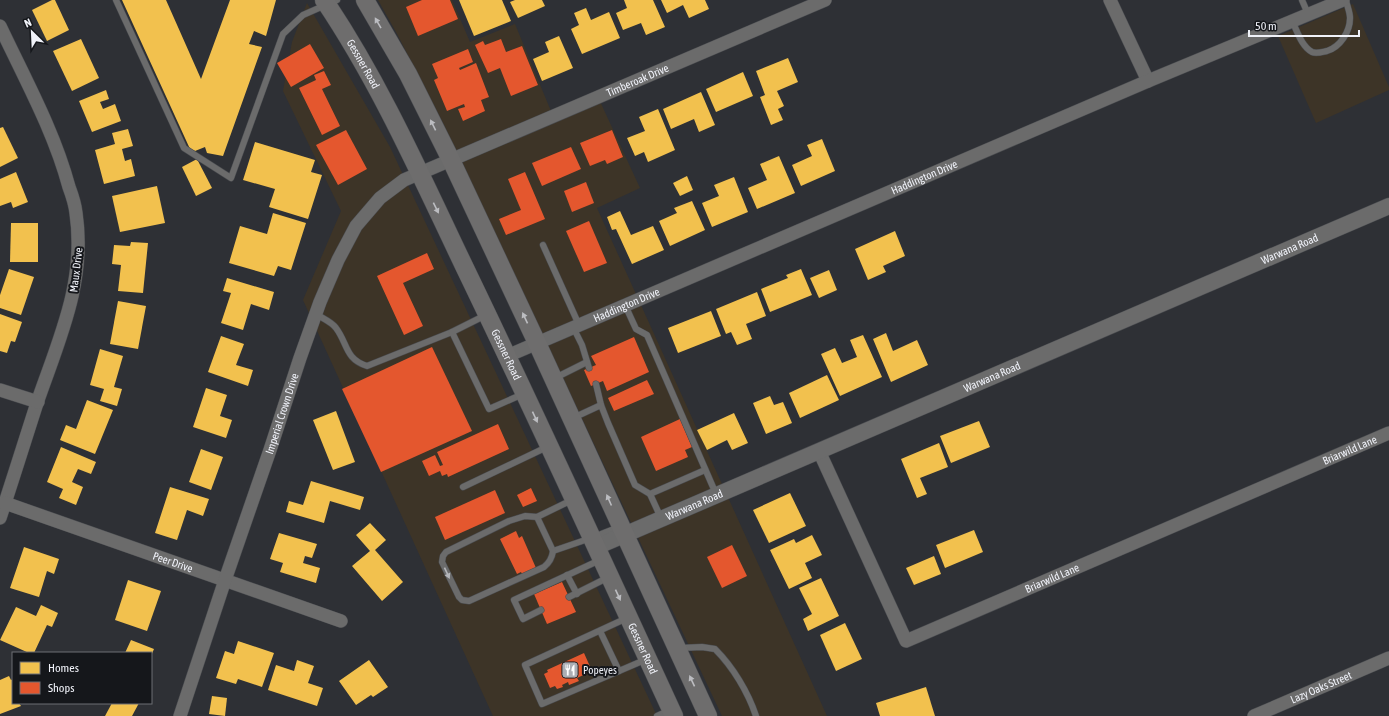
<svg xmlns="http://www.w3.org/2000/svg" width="1389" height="716" viewBox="0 0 1389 716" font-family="'Asap Condensed',sans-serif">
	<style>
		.commercial { fill: #3d3427 }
		.homes { fill: #f2c14e }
		.shops { fill: #e4572e }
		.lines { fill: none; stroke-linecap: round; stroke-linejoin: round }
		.service-casing { stroke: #4a4c50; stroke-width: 7 }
		.minor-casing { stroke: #4a4c50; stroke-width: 14 }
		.tertiary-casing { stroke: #4a4c50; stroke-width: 17 }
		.secondary-casing { stroke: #4a4c50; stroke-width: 19 }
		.service { stroke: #6b6b6b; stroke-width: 6 }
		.minor { stroke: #6b6b6b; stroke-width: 13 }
		.tertiary { stroke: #6b6b6b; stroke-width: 16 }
		.secondary { stroke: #6e6d6d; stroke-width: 18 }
		.oneway { fill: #bcbdc1 }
		.oneway2 { fill: #b4b5b9 }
		.labels { text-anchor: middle; stroke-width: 4; stroke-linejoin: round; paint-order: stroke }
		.street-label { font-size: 11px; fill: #f0f2f9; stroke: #15171b }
		.poi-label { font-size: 11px; fill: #f0f2f9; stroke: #15171b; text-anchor: start }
	</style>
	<rect width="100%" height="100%" fill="#2e3035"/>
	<g class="commercial">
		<path d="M378,0H452L470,42L515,24L553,116L598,97L640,188L597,208L827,716H722L442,121L396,32Z"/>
		<path d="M307,3L390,147L657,716H493L303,300L341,211L283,91L292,42Z"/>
		<path d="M1353,4L1389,87V90L1316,123L1278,36Z"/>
	</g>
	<g class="homes">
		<path d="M52,0H55L69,30L47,41L32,10Z"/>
		<path d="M122,0H166L201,79L230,0H276L266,36L254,31L249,44L262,47L223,156L207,153L205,147L195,151L190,149Z"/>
		<path d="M459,0H502L511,21L474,36Z"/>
		<path d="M515,0H542L545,6L518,18L510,2Z"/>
		<path d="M624,0H653L665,27L646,35L641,23L623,30L616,13L627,8Z"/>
		<path d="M661,0H705L709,9L689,18L683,5L667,13Z"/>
		<path d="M586,8L591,20L609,12L620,38L582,54L571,29L579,25L574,13Z"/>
		<path d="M559,36L573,68L542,81L533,59L549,52L545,42Z"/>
		<path d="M81,39L99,78L72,91L53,51Z"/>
		<path d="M788,58L798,82L777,91L784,106L778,109L783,120L771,125L760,97L765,95L756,71Z"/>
		<path d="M743,72L753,96L716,112L706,89Z"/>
		<path d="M106,90L109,99L100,102L103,109L115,104L121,121L92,132L79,101Z"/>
		<path d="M701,92L715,125L699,132L694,119L671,129L663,109Z"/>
		<path d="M658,109L675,150L648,162L644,152L635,156L627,138L645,131L639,117Z"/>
		<path d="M3,127L18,158L0,167V128Z"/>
		<path d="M128,129L133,146L122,149L125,161L131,159L135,176L104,184L95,150L115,144L112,133Z"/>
		<path d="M822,139L835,171L801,186L792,165L812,156L807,145Z"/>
		<path d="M255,142L315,160L311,172L322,175L308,219L269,207L275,189L243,180Z"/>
		<path d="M779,156L795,193L757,209L748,188L767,180L760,164Z"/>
		<path d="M197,159L212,188L196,196L182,167Z"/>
		<path d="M16,172L28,202L13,208L11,202L0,206V179Z"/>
		<path d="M687,176L693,190L680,196L673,183Z"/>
		<path d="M734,177L748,212L712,227L702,203L719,196L714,185Z"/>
		<path d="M157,186L165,223L120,232L112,196Z"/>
		<path d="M692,201L705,230L670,246L659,221L677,213L674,208Z"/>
		<path d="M620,211L631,235L653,226L664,250L632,264L616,229L612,230L607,217Z"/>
		<path d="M273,213L306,223L291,270L278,266L274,276L229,263L240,226L267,234Z"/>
		<path d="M11,223H38V262H10Z"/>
		<path d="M895,231L905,256L883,266L886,272L868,280L855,249Z"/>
		<path d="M131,242L148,243L143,293L118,291L121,265L112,264L114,245L130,246Z"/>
		<path d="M9,269L34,277L21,315L0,308V295Z"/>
		<path d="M801,269L812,295L770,312L761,289L788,278L786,275Z"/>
		<path d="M829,270L837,290L819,298L810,278Z"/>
		<path d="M227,278L274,292L269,310L251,304L243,330L221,323L231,293L223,291Z"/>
		<path d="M757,292L766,316L746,324L752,339L737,345L731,332L726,334L716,309Z"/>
		<path d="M118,301L146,306L138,349L110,344Z"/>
		<path d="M711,311L721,336L678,353L668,328Z"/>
		<path d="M0,314L22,322L15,342L11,341L7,353L0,351Z"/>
		<path d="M886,333L893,351L917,340L928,365L891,382L873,339Z"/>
		<path d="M863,335L882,377L840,396L821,354L835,348L842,363L857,357L850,340Z"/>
		<path d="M221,336L244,344L236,365L253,370L248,386L208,372Z"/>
		<path d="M100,349L123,356L114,387L122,389L117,406L100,401L104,389L90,385Z"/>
		<path d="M827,375L839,400L800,418L789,393Z"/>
		<path d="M206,388L227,395L220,416L232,420L226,438L193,427Z"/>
		<path d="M770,396L774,405L783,402L792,423L766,434L753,403Z"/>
		<path d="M87,400L113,410L95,454L60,440L66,425L76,429Z"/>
		<path d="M336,411L355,462L333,470L313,420Z"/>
		<path d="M734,413L748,443L732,450L727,440L707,450L697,430Z"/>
		<path d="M979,421L990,447L951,463L940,436Z"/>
		<path d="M939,443L948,467L920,478L927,494L917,498L901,459Z"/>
		<path d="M61,447L96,462L91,474L78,469L72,482L83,487L76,505L59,498L63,489L47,482Z"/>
		<path d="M201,449L223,457L211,490L189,482Z"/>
		<path d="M311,481L364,497L360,510L330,501L324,523L286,512L289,501L303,505Z"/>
		<path d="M170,487L209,499L203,516L187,510L177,540L155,533Z"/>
		<path d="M790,493L806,526L769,543L753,510Z"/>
		<path d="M370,523L386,540L375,550L403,582L382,601L352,566L370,551L356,535Z"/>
		<path d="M974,530L983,552L945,568L936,545Z"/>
		<path d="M279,533L317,544L312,558L305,556L303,563L320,568L316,583L280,572L283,563L270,559Z"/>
		<path d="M812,535L822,555L805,563L812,578L789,589L770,550L794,539L796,543Z"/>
		<path d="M24,547L59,559L54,574L47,571L39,597L10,588Z"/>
		<path d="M934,556L941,574L914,585L906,568Z"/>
		<path d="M821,578L839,616L808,631L803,619L812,614L799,588Z"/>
		<path d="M128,580L161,591L147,631L115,620Z"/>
		<path d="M41,605L58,613L52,627L47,625L34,653H29L0,640L16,607L36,616Z"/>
		<path d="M845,623L862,659L836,671L820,635Z"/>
		<path d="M131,640L154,649L151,656V653H125Z"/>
		<path d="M238,641L274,653L262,687L238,679L236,684L216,678L225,651L234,654Z"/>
		<path d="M297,660L314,666L308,683L323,688L317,706L268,690L276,665L294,671Z"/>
		<path d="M369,660L388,687L373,697L371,695L356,705L339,681Z"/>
		<path d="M9,676L11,680L13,679V703H19L21,706L0,714V680Z"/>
		<path d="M926,687L935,716H880L876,703Z"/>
		<path d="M212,696L227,698L225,716L209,714Z"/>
		<path d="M112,703H139L132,716H105Z"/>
	</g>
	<g class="shops">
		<path d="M422,0H450L458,19L418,36L406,7Z"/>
		<path d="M501,39L506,52L522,46L538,85L511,96L500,68L488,73L475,45L483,41L485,45Z"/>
		<path d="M310,44L324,68L291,87L277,63Z"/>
		<path d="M468,49L473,62L459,68L460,70L476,63L489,97L481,100L485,111L463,121L458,109L465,107L464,104L447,111L434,80L438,78L432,64Z"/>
		<path d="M324,71L331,85L322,89L340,126L322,135L299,88L316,80L314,75Z"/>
		<path d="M346,130L367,169L338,185L316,145Z"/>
		<path d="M612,130L623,157L607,164L605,160L590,166L580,143Z"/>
		<path d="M571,147L581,169L542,186L532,163Z"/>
		<path d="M525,172L545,219L506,235L499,219L521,210L508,179Z"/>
		<path d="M586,182L594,203L572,212L564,191Z"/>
		<path d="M589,221L607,263L584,272L566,231Z"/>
		<path d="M427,253L434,269L403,283L423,326L404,335L377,276Z"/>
		<path d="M634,337L649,372L607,391L603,381L591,386L584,370L596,365L591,356Z"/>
		<path d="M432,347L472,431L381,472L342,389Z"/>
		<path d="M647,380L654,394L614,411L608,398Z"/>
		<path d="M680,419L692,447L685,450L688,457L656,471L641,437Z"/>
		<path d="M498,424L509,449L448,477L447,474L442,476L440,471L429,476L422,461L435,455L440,466L443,465L437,452Z"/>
		<path d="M531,488L537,501L523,507L517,495Z"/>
		<path d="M495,490L505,513L445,540L435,517Z"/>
		<path d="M516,531L519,538L522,536L536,568L522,574L521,572L517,574L500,539Z"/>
		<path d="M732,545L747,576L722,588L707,557Z"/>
		<path d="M562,582L576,612L547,624L534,594Z"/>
		<path d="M584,653L592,671L577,678L579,681L569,685L568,682L562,685L563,687L557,689L555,686L550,688L544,674L548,672L547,670Z"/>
	</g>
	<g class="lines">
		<g class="service-casing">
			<g id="service">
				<path d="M116,0L184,148L231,178L283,34L303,15L337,0"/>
				<path d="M1302,0L1308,14"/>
				<path d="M1292,21C1297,30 1301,46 1312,52C1316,54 1322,52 1327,51C1340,47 1350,32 1350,18C1350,12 1347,6 1346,0"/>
				<path d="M543,245L579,325"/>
				<path d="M625,305L636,329L647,335L716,494"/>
				<path d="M316,314C322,318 332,322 336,328C348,344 345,359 367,366L452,332"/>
				<path d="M486,315L452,332L489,409L523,394"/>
				<path d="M573,327L582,345L589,368"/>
				<path d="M555,378L587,362"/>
				<path d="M596,384L601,405"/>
				<path d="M573,418L601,405L608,423L635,485L650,494L705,470"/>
				<path d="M463,487L547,447"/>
				<path d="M650,494L661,518"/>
				<path d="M572,500L537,517L553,551L591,538L619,527"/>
				<path d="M537,517L525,516L509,521L446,552L443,556L442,562L459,597L462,600L469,601L544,567C549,563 552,559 553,551"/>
				<path d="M567,575L577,594"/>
				<path d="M569,597L609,577"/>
				<path d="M541,610L523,619L514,600L600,560"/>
				<path d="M627,618L525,665L542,704L647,659"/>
				<path d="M600,631L619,671"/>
				<path d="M680,648L702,647L715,649C733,667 748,692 756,716"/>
				<path d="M657,716L670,710"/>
			</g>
		</g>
		<g class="minor-casing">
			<g id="minor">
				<path d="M1110,0L1148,81"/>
				<path d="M0,26C25,79 54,131 69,187C72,195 75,204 76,213C86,281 60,337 38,400C25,440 13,479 0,518"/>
				<path id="s1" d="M507,356L1148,81L1343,0"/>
				<path d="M0,390L38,402"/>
				<path id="s2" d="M819,451L906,641L1389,433"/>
				<path id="s3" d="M5,503L341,621"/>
				<path id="s4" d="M180,716L225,580L270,450L300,358L320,302L338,260L356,226L380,198L404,180L825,0"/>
				<path id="s5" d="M1254,716L1389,658"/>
			</g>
		</g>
		<g class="tertiary-casing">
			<g id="tertiary">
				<path id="s6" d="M596,547L1389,206"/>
			</g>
		</g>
		<g class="secondary-casing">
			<g id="secondary">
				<path id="s7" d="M324,0C380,83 421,176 464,266C536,415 605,566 674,716"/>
				<path d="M365,0L408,74L451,160L537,343L708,716"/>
			</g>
		</g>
		<use href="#service" class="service"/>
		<use href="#minor" class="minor"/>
		<use href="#tertiary" class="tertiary"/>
		<use href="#secondary" class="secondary"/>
	</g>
	<defs><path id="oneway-solid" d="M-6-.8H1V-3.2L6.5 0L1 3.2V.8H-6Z"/></defs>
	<g class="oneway">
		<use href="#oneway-solid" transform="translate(378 23) rotate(-120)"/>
		<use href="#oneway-solid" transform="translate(433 125) rotate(-116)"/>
		<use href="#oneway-solid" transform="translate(436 208) rotate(64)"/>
		<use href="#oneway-solid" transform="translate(525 318) rotate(-115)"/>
		<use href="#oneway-solid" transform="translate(535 417) rotate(65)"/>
		<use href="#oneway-solid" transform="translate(609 500) rotate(-114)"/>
		<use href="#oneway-solid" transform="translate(618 595) rotate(65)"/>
		<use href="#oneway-solid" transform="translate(692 681) rotate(-115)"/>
	</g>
	<use class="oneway2" href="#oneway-solid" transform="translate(447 573) rotate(65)"/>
	<defs>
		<g id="restaurant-square" transform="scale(0.9)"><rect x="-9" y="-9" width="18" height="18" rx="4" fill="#acaeb4" stroke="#15171b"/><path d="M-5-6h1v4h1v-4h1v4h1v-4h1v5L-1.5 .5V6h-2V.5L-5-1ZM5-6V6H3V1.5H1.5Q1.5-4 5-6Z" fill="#fff"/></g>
	</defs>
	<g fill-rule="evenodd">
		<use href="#restaurant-square" x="570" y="670"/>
	</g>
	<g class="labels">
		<g class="street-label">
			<text dy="4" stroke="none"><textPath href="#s7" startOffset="75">Gessner Road</textPath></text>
			<text dy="4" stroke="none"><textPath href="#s4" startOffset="842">Timberoak Drive</textPath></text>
			<text dy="4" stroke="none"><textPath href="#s1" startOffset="454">Haddington Drive</textPath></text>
			<text dy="4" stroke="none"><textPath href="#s6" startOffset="755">Warwana Road</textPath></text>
			<text transform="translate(76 270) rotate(-83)" y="4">Maux Drive</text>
			<text dy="4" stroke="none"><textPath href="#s1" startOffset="130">Haddington Drive</textPath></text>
			<text dy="4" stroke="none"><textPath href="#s7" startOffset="399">Gessner Road</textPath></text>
			<text dy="4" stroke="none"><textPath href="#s6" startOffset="431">Warwana Road</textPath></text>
			<text dy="4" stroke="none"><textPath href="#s4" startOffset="319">Imperial Crown Drive</textPath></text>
			<text dy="4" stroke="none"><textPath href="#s2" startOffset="692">Briarwild Lane</textPath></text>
			<text dy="4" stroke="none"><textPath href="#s6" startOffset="107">Warwana Road</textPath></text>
			<text dy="4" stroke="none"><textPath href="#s3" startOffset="178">Peer Drive</textPath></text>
			<text dy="4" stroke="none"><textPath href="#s2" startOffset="368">Briarwild Lane</textPath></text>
			<text dy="4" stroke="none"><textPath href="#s7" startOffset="723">Gessner Road</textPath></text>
			<text dy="4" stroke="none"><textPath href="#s5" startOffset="73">Lazy Oaks Street</textPath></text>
		</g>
		<g class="poi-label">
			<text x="583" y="674">Popeyes</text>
		</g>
	</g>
	<rect x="12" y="652" width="140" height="52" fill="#15171b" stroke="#6d6f74"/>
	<rect x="20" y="662" width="20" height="12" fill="#f2c14e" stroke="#6d6f74"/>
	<text x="48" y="672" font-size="12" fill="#f0f2f9">Homes</text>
	<rect x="20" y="682" width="20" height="12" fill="#e4572e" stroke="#6d6f74"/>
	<text x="48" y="692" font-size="12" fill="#f0f2f9">Shops</text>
	<g transform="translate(32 32) rotate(336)" stroke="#15171b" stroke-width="3" paint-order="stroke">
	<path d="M0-3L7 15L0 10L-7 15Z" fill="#f0f2f9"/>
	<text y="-6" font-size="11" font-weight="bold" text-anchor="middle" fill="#f0f2f9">N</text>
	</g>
	<path d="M1249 30v6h110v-6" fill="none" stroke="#f0f2f9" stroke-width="2"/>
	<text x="1255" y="30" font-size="12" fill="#f0f2f9" stroke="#15171b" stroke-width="3" paint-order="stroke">50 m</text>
</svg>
